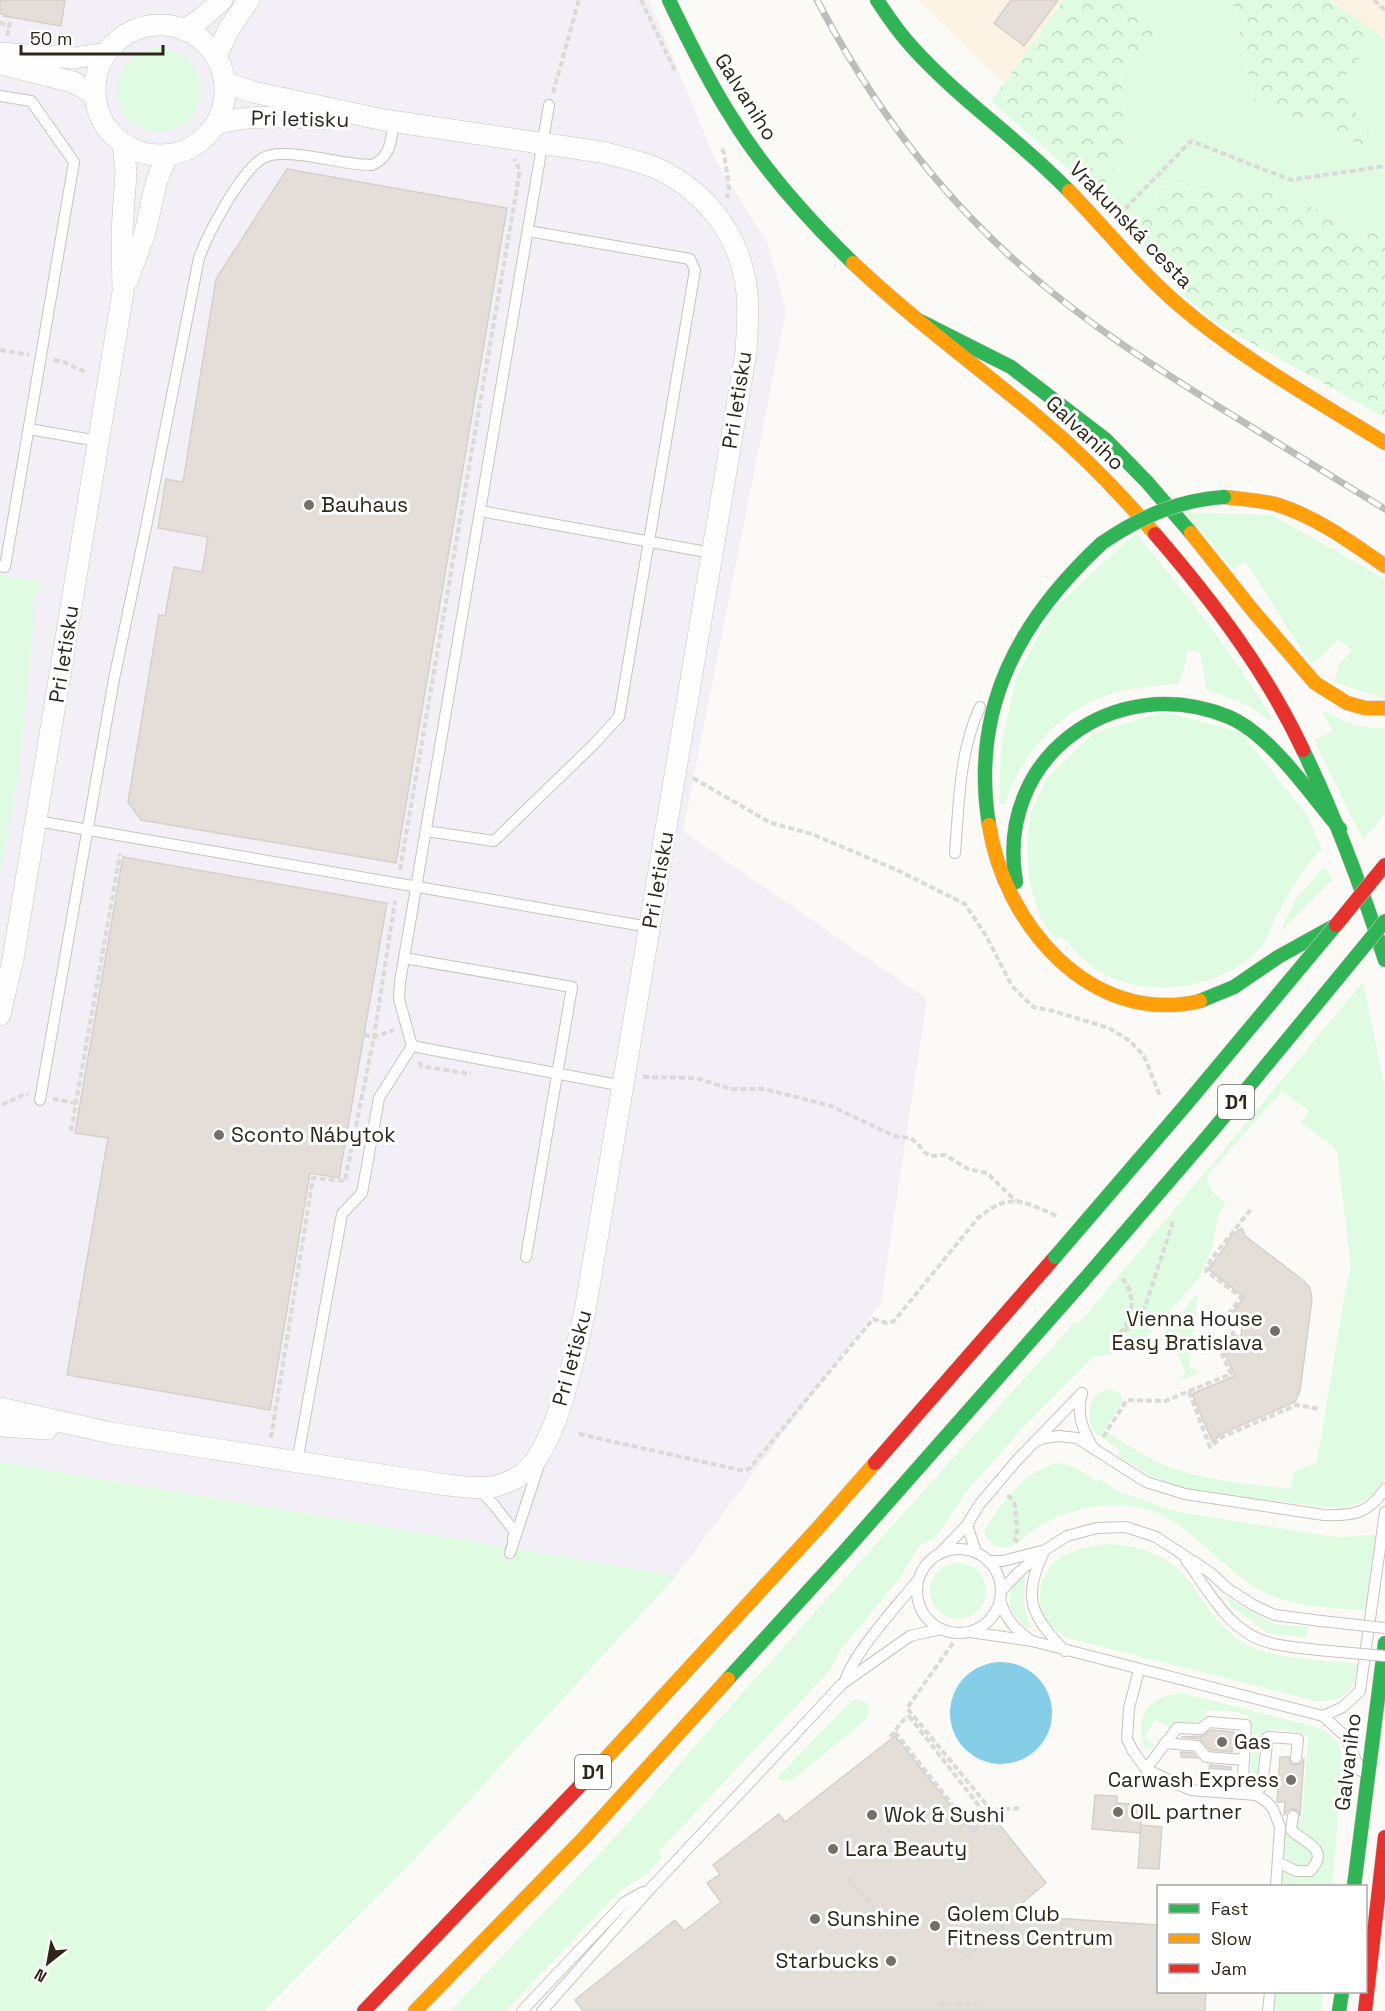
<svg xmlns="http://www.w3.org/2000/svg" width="1385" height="2011" viewBox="0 0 1385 2011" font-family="'Space Grotesk',sans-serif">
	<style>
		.commercial { fill: #f2f0f6 }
		.built { fill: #fcf3e4 }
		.grass { fill: #dffce2 }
		.forest { fill: url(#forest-crowns) }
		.water { fill: #86cde8 }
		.building { fill: #e3ded7; stroke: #d5d0c9; stroke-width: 1.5 }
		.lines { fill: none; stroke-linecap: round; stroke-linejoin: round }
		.lane-casing { stroke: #c8c4bc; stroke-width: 12 }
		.street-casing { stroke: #c8c4bc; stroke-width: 22 }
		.fast-casing { stroke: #c8c4bc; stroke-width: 15 }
		.slow-casing { stroke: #c8c4bc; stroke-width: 15 }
		.jam-casing { stroke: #c8c4bc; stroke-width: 15 }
		.path { stroke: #dbdad8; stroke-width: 4; stroke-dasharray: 6 3; stroke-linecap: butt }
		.lane { stroke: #fffefe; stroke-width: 10 }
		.street { stroke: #fffefe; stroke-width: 21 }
		.fast { stroke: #30b455; stroke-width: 14 }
		.slow { stroke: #ff9f0a; stroke-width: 14 }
		.jam { stroke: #e5322d; stroke-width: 14 }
		.rail-casing { stroke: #bebdbc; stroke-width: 7 }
		.rail { stroke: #fff; stroke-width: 4.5; stroke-dasharray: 14; stroke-linecap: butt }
		.lane-bridge-casing { stroke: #c8c4bc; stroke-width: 12; stroke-linecap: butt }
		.fast-bridge-casing { stroke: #d8d6d2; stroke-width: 15; stroke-linecap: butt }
		.jam-bridge-casing { stroke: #d8d6d2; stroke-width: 15; stroke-linecap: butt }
		.lane-bridge { stroke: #fffefe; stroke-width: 10 }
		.fast-bridge { stroke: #30b455; stroke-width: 14 }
		.jam-bridge { stroke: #e5322d; stroke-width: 14 }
		.poi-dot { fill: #757067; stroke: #fff; stroke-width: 2 }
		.labels { text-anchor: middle; stroke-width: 6; stroke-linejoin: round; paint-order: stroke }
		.shield { fill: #fff; stroke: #6c675e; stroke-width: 1.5 }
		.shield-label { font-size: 20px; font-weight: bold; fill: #2d2619 }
		.street-label { font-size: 21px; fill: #2d2619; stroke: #fff }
		.poi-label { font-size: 21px; fill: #2d2619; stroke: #fff; text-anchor: start }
	</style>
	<defs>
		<pattern id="forest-crowns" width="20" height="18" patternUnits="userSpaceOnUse" patternTransform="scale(1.5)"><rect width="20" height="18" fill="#dffce2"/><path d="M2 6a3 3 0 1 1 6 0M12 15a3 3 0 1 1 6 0" fill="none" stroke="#c0d8c1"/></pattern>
	</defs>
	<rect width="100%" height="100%" fill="#fcfaf7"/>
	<path class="commercial" d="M0,0H649L715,159L768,244L786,311L683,831L927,999L881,1303L676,1576L0,1462Z"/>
	<g class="built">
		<path d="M918,0H1064L1004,84Z"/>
		<path d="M1329,0H1385V39L1378,34Z"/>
	</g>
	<g class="grass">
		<path d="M1136,0H1233L1254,100L1385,155V238L1262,187L1167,183L1123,227L1099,196L1127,143L1120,66L1160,38Z"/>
		<path d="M1378,34L1385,39V152L1336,87Z"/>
		<circle cx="159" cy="90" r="42"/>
		<path d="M1184,512L1272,515L1385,579V699L1334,682L1339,665L1352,650L1338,639L1328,651L1314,662L1309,661L1245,561L1234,570Z"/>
		<path d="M1136,533C1185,592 1232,652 1272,718L1269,720L1247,705L1206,689L1200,653L1188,650L1185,666L1178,684C1155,686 1128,687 1105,696C1057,713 1019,757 1005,804H999L1001,748L1016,677L1053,609Z"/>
		<path d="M0,575L41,582L38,593H34L31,609L35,610L17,781L0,874Z"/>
		<path d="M1324,711C1344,722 1362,730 1385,728V814L1363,840L1314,740L1333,731L1323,714Z"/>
		<path d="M1164,712L1241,732L1307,815L1322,849C1300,870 1288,895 1274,921C1270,930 1266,943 1259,950C1223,987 1152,999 1106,975C1087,965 1075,951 1061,936L1055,940L1039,915L1029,880L1027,845L1031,812L1047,778L1095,732Z"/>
		<path d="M1323,868L1327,869L1332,880L1280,932L1295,900Z"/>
		<path d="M1363,982L1385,1087V1479C1376,1498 1357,1506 1337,1508L1213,1494L1174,1486L1147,1474L1118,1456L1120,1451L1105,1439L1107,1432C1128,1445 1148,1459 1172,1468C1209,1481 1251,1484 1291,1489L1293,1472L1317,1462L1345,1292L1351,1267L1337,1152L1332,1145L1301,1123L1309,1111L1282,1091L1209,1174L1207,1181L1213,1192L1226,1204L1218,1215L1212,1247L1199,1278L1134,1351L1093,1357L1023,1428L964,1494L941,1530L934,1538L919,1546L902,1575L840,1651L831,1669L658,1852L662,1858L648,1873L620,1891L612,1899L506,2011H450L631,1820L695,1746L1074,1323L1081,1321Z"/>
		<path d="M1195,1296H1198L1189,1368L1199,1370L1195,1375L1182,1379L1181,1377L1186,1374L1171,1338L1159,1342L1157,1341Z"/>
		<path d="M1110,1389L1120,1393L1123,1401L1099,1438C1085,1421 1084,1393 1110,1389Z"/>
		<path d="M0,1462L676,1576L428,1845L264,2011H0Z"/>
		<path d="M1057,1463C1074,1464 1084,1472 1097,1482L1100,1479L1118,1491L1171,1510L1192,1514L1335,1537L1377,1535L1369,1611C1336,1607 1296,1608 1266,1593C1212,1567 1188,1508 1120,1505C1093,1504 1065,1512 1041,1525C1031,1531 1022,1541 1011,1546C998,1551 986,1542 984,1530C1002,1503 1024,1471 1057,1463Z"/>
		<path d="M1106,1544C1138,1544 1170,1555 1190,1582C1208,1608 1222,1633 1252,1647C1278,1660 1330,1660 1361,1664C1352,1689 1348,1700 1319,1702L1067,1638C1061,1634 1054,1629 1049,1623C1034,1605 1038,1574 1057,1560C1071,1549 1089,1546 1106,1544Z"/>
		<circle cx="958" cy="1591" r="28"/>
		<path d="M1025,1573L1024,1607L1032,1630C1015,1623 1002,1600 1015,1583C1017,1579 1022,1576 1025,1573Z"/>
		<path d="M1224,1596L1274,1624L1308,1627L1306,1638L1268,1633L1233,1608Z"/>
		<path d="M1178,1693L1186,1694L1320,1728L1329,1734L1339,1745L1343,1761L1332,1886H1281L1283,1871C1290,1874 1298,1878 1306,1877C1321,1875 1328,1857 1319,1845C1314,1838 1304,1836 1297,1827L1298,1818H1302L1308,1741L1307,1736L1299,1732L1271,1729L1266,1733L1260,1742L1257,1780L1254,1783L1250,1777L1253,1731L1250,1717L1238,1712L1205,1710L1206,1716L1199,1722H1178L1169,1728L1156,1719L1144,1737L1155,1745L1153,1748L1149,1750L1145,1748C1135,1717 1146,1699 1178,1693Z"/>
		<path d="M857,1699L864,1701L869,1705L866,1720L793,1779C787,1782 783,1782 778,1777L851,1701Z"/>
		<path d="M1287,1828C1294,1845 1312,1845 1313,1860L1306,1867C1280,1867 1283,1848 1284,1829Z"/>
		<path d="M1275,1992H1323L1321,2011H1274Z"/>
	</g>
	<g class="forest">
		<path d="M1064,0H1136L1161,38L1120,66L1127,143L1099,196L991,101Z"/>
		<path d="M1233,0H1329L1378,34L1336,87L1385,152V155L1254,100Z"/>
		<path d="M1167,183L1262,187L1385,238V418L1214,322L1181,293L1123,227Z"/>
	</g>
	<circle class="water" cx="1001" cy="1713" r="51"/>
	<g class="building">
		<path d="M0,0H65L61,26L4,16V14H0Z"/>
		<path d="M1011,0H1058L1024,46L994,23Z"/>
		<path d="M287,169L507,208L396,863L141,820L128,802L159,615L165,616L174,567L202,572L208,537L158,528L166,479L183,482L216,279Z"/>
		<path d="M123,857L387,903L339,1178L310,1173L270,1410L67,1375L108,1138L75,1133Z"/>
		<path d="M1242,1228L1245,1236L1304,1281L1310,1288L1312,1299L1300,1391L1295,1402L1219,1435L1213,1443L1192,1394L1235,1376L1225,1354L1240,1348L1242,1325L1230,1316L1244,1297L1208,1269L1226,1246L1231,1236Z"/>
		<path d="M1212,1730L1234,1732L1232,1752L1210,1750L1200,1739L1181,1737L1202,1736Z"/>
		<path d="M895,1736L966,1825L987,1809L1046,1883L1008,1915L1158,1925V1992H1206L1205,2011H583L575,2000L675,1920L684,1931L721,1902L707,1883L720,1874L713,1865L779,1814L785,1822Z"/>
		<path d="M1181,1752L1193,1753L1197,1758L1181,1757Z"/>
		<path d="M1280,1757H1289L1291,1764L1296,1765L1302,1763L1304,1758L1300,1816L1298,1811L1293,1809H1290L1284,1815L1285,1802H1277Z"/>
		<path d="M1210,1765L1231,1767V1770L1209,1768Z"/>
		<path d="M1095,1795L1117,1796V1803L1142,1805L1140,1833L1092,1829Z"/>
		<path d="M1141,1825L1162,1827L1159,1869L1138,1868Z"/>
	</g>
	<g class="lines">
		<g class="lane-casing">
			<g id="lane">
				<path d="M0,96L31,101L74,162L5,567L0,566"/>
				<path d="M29,429L98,441"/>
				<path d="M480,511L712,553"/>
				<path d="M37,821L649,927"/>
				<path d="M426,831L494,841L594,744L619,717L689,306L695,270L690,259L528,231"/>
				<path d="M955,853C959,804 959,752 980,707"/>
				<path d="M404,958L572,987L526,1257"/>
				<path d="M412,1046L623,1086"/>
				<path d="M40,1100L114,679L146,527L199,258C208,233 241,171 263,158C269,155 275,154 281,154C311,153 342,165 372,165C391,157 391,140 394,122"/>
				<path d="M1082,1393C1076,1413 1082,1428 1092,1446"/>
				<path d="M1034,1442L1044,1438L1059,1436L1077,1438L1146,1482L1185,1494L1324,1515C1353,1516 1368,1514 1385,1489"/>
				<path d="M297,1462L342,1214L362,1193L379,1098L412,1046L399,999L400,982L549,105"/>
				<path d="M478,1488L494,1505L515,1532L513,1539"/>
				<path d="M967,1525L976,1552"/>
				<circle cx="959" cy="1591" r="42"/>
				<path d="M941,1552L967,1525L979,1505L1018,1459L1082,1393"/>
				<path d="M510,1553L539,1465"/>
				<path d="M1043,1554C1021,1600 1033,1617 1065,1651"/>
				<path d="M1186,1560C1209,1591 1230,1634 1271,1643C1286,1647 1303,1648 1318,1650"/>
				<path d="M988,1561H1003L1041,1551"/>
				<path d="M1001,1591L1019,1572L1045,1550L1067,1536L1097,1528L1126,1527L1156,1537L1211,1573L1227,1588L1253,1605L1275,1615L1321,1621"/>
				<path d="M1000,1600C1006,1619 1014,1628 1029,1639"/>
				<path d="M970,1632L1032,1641L1323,1716L1344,1735L1361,1771"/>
				<path d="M1139,1670L1129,1708L1127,1739L1133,1751L1146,1769L1179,1785L1191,1790L1256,1795L1266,1801L1273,1809L1280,1827L1276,1886"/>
				<path d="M845,1681C855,1651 897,1606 918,1580"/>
				<path d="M1323,1716L1343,1707L1360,1691L1385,1512"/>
				<path d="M1165,1743L1197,1746L1206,1757L1244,1760"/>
				<path d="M1146,1769L1177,1728L1201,1729L1209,1722L1246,1725L1242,1793"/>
				<path d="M1256,1795L1262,1785L1268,1737L1298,1739L1296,1758"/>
				<path d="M1278,1862L1296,1871H1310C1331,1849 1305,1843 1291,1830L1293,1816"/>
				<path d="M522,2011L625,1902L643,1892"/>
				<path d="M542,2011L651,1888L842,1684L910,1636L941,1629"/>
				<path d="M1268,2011L1270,1992"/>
			</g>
		</g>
		<g class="street-casing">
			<g id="street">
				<circle cx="160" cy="90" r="65"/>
				<path d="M184,30L202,18L222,0"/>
				<path d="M0,53L74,58L106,53"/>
				<path d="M216,56L229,29L249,0"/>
				<path d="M1,64L73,82L95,95"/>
				<path d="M216,124C253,113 293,118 331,119"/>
				<path d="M127,281L145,233L156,183L167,155"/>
				<path d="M0,1015L13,959L123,292L122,231L126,172L123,144"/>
				<path d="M0,1408L111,1433L440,1484C457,1486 474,1489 491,1487C504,1485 522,1477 531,1466C559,1434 575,1353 585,1311L746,352C747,333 749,312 747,293C741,237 708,193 658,169C640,161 620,157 601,152L384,120L253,92L225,82"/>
				<path d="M0,1426L47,1429"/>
			</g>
		</g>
		<g class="fast-casing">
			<g id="fast">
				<path d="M669,0C688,40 708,81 732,118C765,172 808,219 853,263"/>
				<path d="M877,0C888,17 899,33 913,48C960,100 1020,140 1069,191"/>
				<path d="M920,321L1011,367L1105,439L1147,482L1191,533"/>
				<path d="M1303,750C1336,818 1362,888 1385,960"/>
				<path d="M989,825C970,708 1019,620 1102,543"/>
				<path d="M1016,882C994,757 1115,670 1229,717C1271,735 1310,794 1340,829"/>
				<path d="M1200,1001L1234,987L1278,957L1334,926"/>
				<path d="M728,1679L844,1552L1084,1280"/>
				<path d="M1354,1886L1385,1643"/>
				<path d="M1339,2011L1342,1992"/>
			</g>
		</g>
		<g class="slow-casing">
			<g id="slow">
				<path d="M1069,191C1106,229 1139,271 1180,306C1242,359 1316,400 1385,443"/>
				<path d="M853,263C912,319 977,366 1039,418C1081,453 1119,492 1155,534"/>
				<path d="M1224,497C1241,499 1258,500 1275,504C1315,516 1351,542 1385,566"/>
				<path d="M1191,533L1254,612L1315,683L1347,703L1365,708H1385"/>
				<path d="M989,825C1004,924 1091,1027 1200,1001"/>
				<path d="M597,1768L818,1528L875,1463"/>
				<path d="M415,2011L582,1840L728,1679"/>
			</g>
		</g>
		<g class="jam-casing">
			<g id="jam">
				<path d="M1155,534C1212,600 1266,671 1303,750"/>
				<path d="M875,1463L1055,1257"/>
				<path d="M364,2011L597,1768"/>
				<path d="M1365,2011L1385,1837"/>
			</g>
		</g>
		<g class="path">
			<path d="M641,0L675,71"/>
			<path d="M1374,0L1385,10"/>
			<path d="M0,22L9,28"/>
			<path d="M7,36L10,22"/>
			<path d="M553,93L579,0"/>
			<path d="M722,149L724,153L729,188L727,198"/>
			<path d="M1119,215L1191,141L1291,180L1385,166"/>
			<path d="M0,350L29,355"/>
			<path d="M54,360L64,362L87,373"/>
			<path d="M693,778L771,823L812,834L897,870L965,904L985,934L1012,986L1033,1007L1053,1011L1109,1028L1130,1041L1144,1056L1160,1096"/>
			<path d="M400,870L520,170L514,159"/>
			<path d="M364,1035L374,1037L394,1030"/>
			<path d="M419,1062L421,1066L471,1074"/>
			<path d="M643,1077L696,1078L731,1089H765L831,1106L886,1132L898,1137L910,1138L917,1143L924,1152L931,1156L945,1155L968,1169L987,1173L1016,1201"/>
			<path d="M53,1099L76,1103"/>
			<path d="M2,1105L25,1094L28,1095"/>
			<path d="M71,1131L120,854"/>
			<path d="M1124,1331L1142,1316L1172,1225L1171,1219"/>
			<path d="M1233,1336L1241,1338"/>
			<path d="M1114,1340C1133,1322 1139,1295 1120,1276"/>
			<path d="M1189,1392L1210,1447L1222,1437L1297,1405L1319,1409"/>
			<path d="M579,1434L744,1471L750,1468L873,1319L887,1323L894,1321L978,1218C998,1202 1011,1196 1036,1207C1043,1210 1051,1212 1057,1217"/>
			<path d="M1103,1437L1127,1400L1165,1401L1231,1374L1222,1355L1230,1351L1235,1322L1227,1316L1241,1297L1206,1271L1210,1261L1251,1209"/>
			<path d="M271,1438L313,1178L345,1181L374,1037L395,901"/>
			<path d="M1008,1495L1015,1504L1017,1531L1015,1539L1018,1543"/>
			<path d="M953,1643L907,1708L991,1810L1020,1808"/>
			<path d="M909,1716L983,1811"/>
			<path d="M895,1732L973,1831L979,1827"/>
			<path d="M890,1737C897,1730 899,1723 909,1716"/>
			<path d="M848,1877L875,1910"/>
			<path d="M966,1957L1015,1916"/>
			<path d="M938,2003L979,2005"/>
		</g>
		<use href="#lane" class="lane"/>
		<use href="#street" class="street"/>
		<use href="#fast" class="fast"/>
		<use href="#slow" class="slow"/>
		<use href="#jam" class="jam"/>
		<g class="rail-casing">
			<path id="rail" d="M817,0C869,100 935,190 1020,265C1080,319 1150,364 1219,407C1274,441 1330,475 1385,509"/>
		</g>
		<use href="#rail" class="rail"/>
		<g class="lane-bridge-casing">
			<g id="lane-bridge">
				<path d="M1321,1621L1385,1628"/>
				<path d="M1318,1650L1385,1656"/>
			</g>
		</g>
		<g class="fast-bridge-casing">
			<g id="fast-bridge">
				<path d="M1102,543C1140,517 1178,500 1224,497"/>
				<path d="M1055,1257L1184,1107L1336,925"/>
				<path d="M1084,1280L1213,1130L1385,921"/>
			</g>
		</g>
		<g class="jam-bridge-casing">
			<path id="jam-bridge" d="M1336,925L1385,865"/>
		</g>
		<use href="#lane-bridge" class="lane-bridge"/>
		<use href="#fast-bridge" class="fast-bridge"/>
		<use href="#jam-bridge" class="jam-bridge"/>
	</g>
	<g class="poi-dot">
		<circle cx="309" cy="505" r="6"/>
		<circle cx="219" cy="1135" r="6"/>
		<circle cx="1275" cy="1331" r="6"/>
		<circle cx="1222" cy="1742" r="6"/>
		<circle cx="1291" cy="1780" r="6"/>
		<circle cx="1118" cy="1812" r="6"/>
		<circle cx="872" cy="1815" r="6"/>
		<circle cx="833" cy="1849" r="6"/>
		<circle cx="815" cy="1919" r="6"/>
		<circle cx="935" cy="1926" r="6"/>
		<circle cx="891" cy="1961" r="6"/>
	</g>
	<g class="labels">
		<g class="shield">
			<rect x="1218" y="1085" width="36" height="34" rx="4.5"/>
			<rect x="575" y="1755" width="36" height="34" rx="4.5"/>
		</g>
		<g class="shield-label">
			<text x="1236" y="1109">D1</text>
			<text x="593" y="1779">D1</text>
		</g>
		<g class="street-label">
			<text transform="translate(746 97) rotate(58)" y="7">Galvaniho</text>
			<text transform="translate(300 119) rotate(1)" y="7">Pri letisku</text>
			<text transform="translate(1131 225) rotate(46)" y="7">Vrakunská cesta</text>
			<text transform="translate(737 400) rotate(-81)" y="7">Pri letisku</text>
			<text transform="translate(1085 433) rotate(43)" y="7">Galvaniho</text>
			<text transform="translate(64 654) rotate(-81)" y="7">Pri letisku</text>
			<text transform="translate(658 880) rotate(-80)" y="7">Pri letisku</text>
			<text transform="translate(572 1358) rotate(-75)" y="7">Pri letisku</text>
			<text transform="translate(1348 1762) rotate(-83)" y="7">Galvaniho</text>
		</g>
		<g class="poi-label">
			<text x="321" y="512">Bauhaus</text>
			<text x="231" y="1142">Sconto Nábytok</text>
			<text x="1263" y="1326" text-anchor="end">Vienna House<tspan x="1263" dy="24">Easy Bratislava</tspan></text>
			<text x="1234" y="1749">Gas</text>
			<text x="1279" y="1787" text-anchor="end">Carwash Express</text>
			<text x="1130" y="1819">OIL partner</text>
			<text x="884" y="1822">Wok &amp; Sushi</text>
			<text x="845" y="1856">Lara Beauty</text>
			<text x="947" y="1921">Golem Club<tspan x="947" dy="24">Fitness Centrum</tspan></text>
			<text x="827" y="1926">Sunshine</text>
			<text x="879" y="1968" text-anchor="end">Starbucks</text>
		</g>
	</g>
	<rect x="1157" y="1885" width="210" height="108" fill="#ffffff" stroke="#aba8a3" stroke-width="1.5"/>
	<rect x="1169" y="1904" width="30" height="9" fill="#30b455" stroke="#aba8a3" stroke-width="1.5"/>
	<text x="1211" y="1915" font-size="18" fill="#2d2619">Fast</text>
	<rect x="1169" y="1934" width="30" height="9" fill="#ff9f0a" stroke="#aba8a3" stroke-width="1.5"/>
	<text x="1211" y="1945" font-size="18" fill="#2d2619">Slow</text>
	<rect x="1169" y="1964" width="30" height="9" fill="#e5322d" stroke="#aba8a3" stroke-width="1.5"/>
	<text x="1211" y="1975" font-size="18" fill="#2d2619">Jam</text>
	<g transform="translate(48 1963) rotate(211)" stroke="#ffffff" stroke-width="4.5" paint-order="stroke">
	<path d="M0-4.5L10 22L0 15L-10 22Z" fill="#2d2619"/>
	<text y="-9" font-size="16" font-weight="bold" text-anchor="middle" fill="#2d2619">N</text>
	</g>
	<path d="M21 45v9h142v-9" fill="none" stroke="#2d2619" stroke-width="3"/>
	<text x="30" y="45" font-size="18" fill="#2d2619" stroke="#ffffff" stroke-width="4.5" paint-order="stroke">50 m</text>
</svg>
